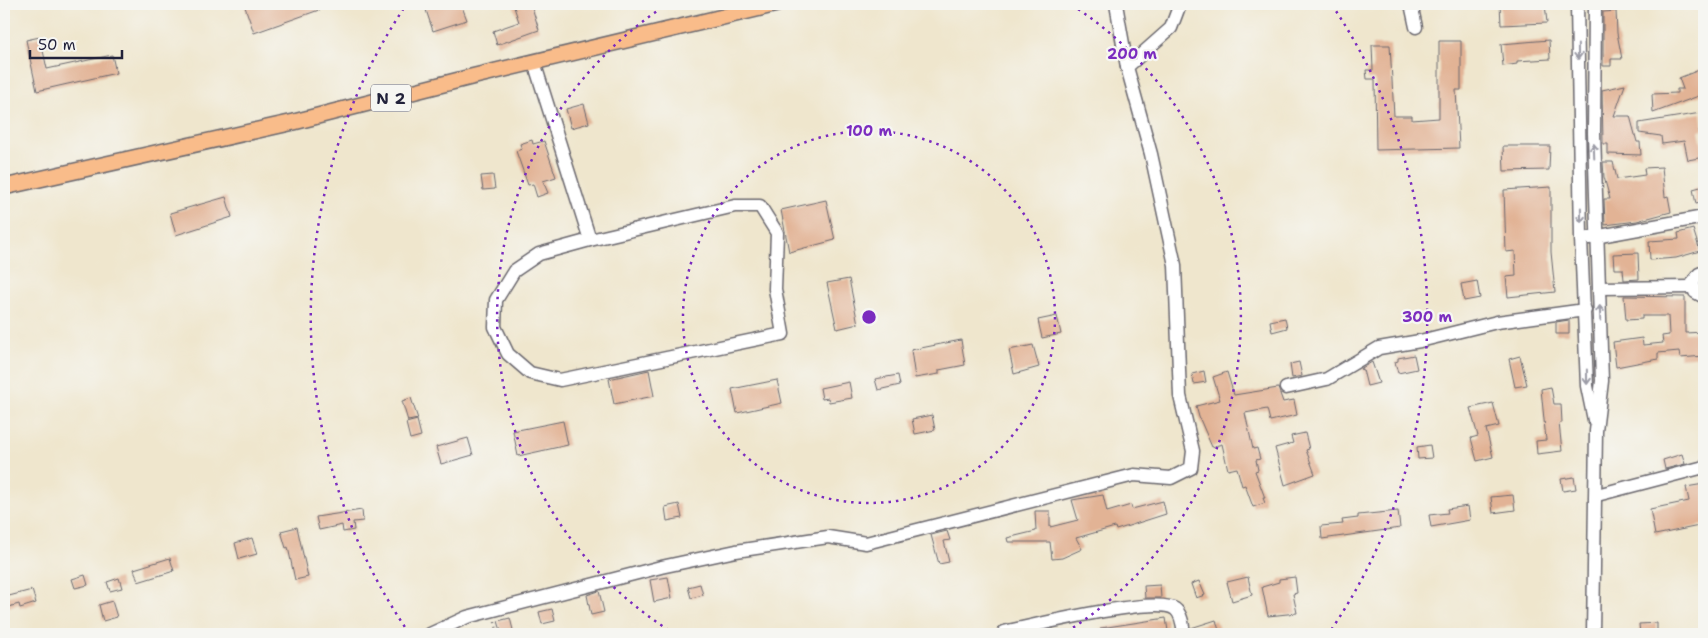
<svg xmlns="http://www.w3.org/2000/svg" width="1708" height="638" viewBox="0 0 1708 638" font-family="'Shantell Sans',sans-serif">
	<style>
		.building { fill: #e2b395 }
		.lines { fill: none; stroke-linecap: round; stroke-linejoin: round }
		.minor-casing { stroke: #6a676e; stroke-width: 15 }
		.major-casing { stroke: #6a676e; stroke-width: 18 }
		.path { stroke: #6a676e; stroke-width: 2.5; stroke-dasharray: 1 4; stroke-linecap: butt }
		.minor { stroke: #fff; stroke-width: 12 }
		.major { stroke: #f9bc8a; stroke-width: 15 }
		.oneway { stroke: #9c9ca7 }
		.ring { fill: none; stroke: #7b2cbf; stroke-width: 2.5; stroke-dasharray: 2.5 5 }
		.labels { text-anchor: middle; stroke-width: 4.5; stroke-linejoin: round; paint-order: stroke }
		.shield { fill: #f6f6f2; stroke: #626272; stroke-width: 1 }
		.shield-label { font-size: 16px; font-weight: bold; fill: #22223b }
		.centre { fill: #7b2cbf; stroke: #f6f6f2; stroke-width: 2.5 }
		.ring-label { font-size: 15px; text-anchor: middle; font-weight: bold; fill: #7b2cbf; stroke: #f6f6f2; stroke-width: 4.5; stroke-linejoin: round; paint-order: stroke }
	</style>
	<rect width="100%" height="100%" fill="#f6f6f2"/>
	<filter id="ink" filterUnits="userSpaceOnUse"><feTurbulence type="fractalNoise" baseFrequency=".02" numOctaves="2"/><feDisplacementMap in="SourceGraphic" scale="10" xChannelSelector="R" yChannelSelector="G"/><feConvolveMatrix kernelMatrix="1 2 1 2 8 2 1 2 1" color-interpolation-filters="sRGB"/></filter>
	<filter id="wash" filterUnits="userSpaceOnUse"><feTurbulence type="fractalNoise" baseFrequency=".0096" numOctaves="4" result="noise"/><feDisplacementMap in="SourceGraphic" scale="20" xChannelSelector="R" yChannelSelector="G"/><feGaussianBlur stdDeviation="1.12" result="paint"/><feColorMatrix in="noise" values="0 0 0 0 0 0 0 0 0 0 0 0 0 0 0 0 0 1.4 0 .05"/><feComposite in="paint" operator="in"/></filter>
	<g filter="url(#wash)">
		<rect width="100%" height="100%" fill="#efe6cd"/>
		<g id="blocks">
			<g class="building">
				<path d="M244,4H333V5L254,33Z"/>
				<path d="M424,4H461L467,20L433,31Z"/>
				<path d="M513,4H531L539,30L497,45L493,31L519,22Z"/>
				<path d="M1500,4H1545L1547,23L1501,25Z"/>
				<path d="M1616,11L1617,33L1622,59H1611V66H1603V12Z"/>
				<path d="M40,37L47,69L112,55L116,73L37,91L26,40Z"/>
				<path d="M1549,40L1550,59L1517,61V64L1503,66L1501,44Z"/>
				<path d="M1439,41H1461V90H1456L1459,148L1376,150L1375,79H1367L1366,70H1373L1372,45H1390L1394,116H1412V120L1439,118Z"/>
				<path d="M1704,68V83L1701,84L1704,94L1653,113L1652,94L1677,93V89H1683L1679,78Z"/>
				<path d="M1625,85L1614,116H1630L1637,142H1640L1641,155L1608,154V144H1603L1602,90Z"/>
				<path d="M584,104L589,123L571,128L566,109Z"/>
				<path d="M1701,113L1703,130H1699L1704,157L1688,160L1684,141L1662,144L1661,136L1639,133V123Z"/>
				<path d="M532,140L533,144L544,141L556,177L543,181L548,193L537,197L533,184L528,185L516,151L522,149L520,144Z"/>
				<path d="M1503,146H1550L1549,170L1504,171Z"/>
				<path d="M1603,162H1613L1617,179L1645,175L1644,168L1662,167L1665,197L1668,196L1671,212L1637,221L1605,225L1604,199H1610L1604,177Z"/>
				<path d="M493,175L495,189L483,190L481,176Z"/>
				<path d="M1704,186V202L1696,204L1693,189Z"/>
				<path d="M1551,187V252L1555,292L1508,297L1506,277L1516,276L1515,251L1506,252L1504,190Z"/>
				<path d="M226,197L232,217L176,235L170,213Z"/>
				<path d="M826,200L835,240L789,252L781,210Z"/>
				<path d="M1693,229L1700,251L1676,258L1650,260L1649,241L1679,239L1678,233Z"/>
				<path d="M1638,253L1639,279L1624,280L1623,269H1614L1613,254Z"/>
				<path d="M849,279L858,324L837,329L827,283Z"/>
				<path d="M1477,281L1480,298L1464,301L1461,284Z"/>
				<path d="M1624,296L1685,297V333L1704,332V356L1680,358L1679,351L1658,353V359L1616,367L1613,342L1642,338L1643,345L1663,343L1662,336L1669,335L1668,316H1642V319L1626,320Z"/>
				<path d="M1057,316L1061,334L1042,338L1038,320Z"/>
				<path d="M1285,318L1287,328L1272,332L1270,321Z"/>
				<path d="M1569,320V334H1556V322Z"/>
				<path d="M961,340L965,365L939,370V374L915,378L911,350Z"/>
				<path d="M1033,345L1039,367L1014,374L1009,350Z"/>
				<path d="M1414,355L1417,369L1398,373L1395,362L1398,361V358Z"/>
				<path d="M1520,356L1527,385L1515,387L1509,359Z"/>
				<path d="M1299,362L1302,376L1292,378L1290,364Z"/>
				<path d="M1372,362L1379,383L1367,386L1363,370L1360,369Z"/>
				<path d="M649,370L654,396L614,404L609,379Z"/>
				<path d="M1204,371L1206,382L1194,384L1192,374Z"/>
				<path d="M1227,372L1234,395L1278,388L1283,402L1294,400L1297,415L1270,421L1267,409L1245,413L1253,449L1257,448L1260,459L1256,460L1258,470L1255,471L1265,498H1263L1265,503L1253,507L1245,485L1242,486L1237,468L1228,470L1222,444L1212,447L1199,417L1196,406L1220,400L1213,377Z"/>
				<path d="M898,375L900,385L878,390L875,379Z"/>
				<path d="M777,380L782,403L737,413L732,389Z"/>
				<path d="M849,382L852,398L829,402L828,398L822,399L820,388Z"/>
				<path d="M1551,387L1554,404H1561L1562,423H1559L1562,451L1537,454L1536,441L1546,440L1541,389Z"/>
				<path d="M411,398L418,419L408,421L402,401Z"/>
				<path d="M1493,403L1499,426L1486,429L1493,457L1477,461L1471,438L1478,436L1470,408Z"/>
				<path d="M932,415L935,430L915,434L912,419Z"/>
				<path d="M417,420L421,436L410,439L406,423Z"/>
				<path d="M563,421L568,445L518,456L513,431Z"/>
				<path d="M1305,433L1309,449L1306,450L1315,474L1285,485L1275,448L1293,443L1291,436Z"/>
				<path d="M468,438L473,455L441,464L436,447Z"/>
				<path d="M1430,445L1432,458L1418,459L1417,447Z"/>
				<path d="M1682,454L1685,464L1665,469L1663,460Z"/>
				<path d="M1574,477L1576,489L1563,491L1561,479Z"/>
				<path d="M1704,484V525L1655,535L1650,509L1689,501L1686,487Z"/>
				<path d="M1103,495L1107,512L1131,505L1132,509L1163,501L1166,514L1116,530L1115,527L1076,538L1082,549L1062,558L1052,559L1050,542H1008L1007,538L1036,531L1035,511H1050V527L1078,520L1072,500Z"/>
				<path d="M1513,495L1515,510L1493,513L1491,497Z"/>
				<path d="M679,504L682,518L667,521L665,507Z"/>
				<path d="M1468,506L1470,520L1431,527L1429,515L1448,513L1447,509Z"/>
				<path d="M362,510L363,521L353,522L354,530L343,532L342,525L319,530L316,517Z"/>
				<path d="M1398,511L1400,528L1322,539L1321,526L1343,524L1342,520L1358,518V515Z"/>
				<path d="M297,527L308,577L295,580L288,547L286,548L281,531Z"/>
				<path d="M947,531L950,540L944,541L949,562L939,564L931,535Z"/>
				<path d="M252,538L257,554L239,559L235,543Z"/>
				<path d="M170,558L174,571L138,582L134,569Z"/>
				<path d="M85,575L88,585L75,588L72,579Z"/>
				<path d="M668,577L672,598L654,602L650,580Z"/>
				<path d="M1248,577L1252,595L1232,601L1227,582Z"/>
				<path d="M1295,577L1297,593L1293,594L1297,613L1268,616L1262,587L1279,582V579Z"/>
				<path d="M119,578L122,588L110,591L107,582Z"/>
				<path d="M1199,581L1205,595L1196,598L1191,584Z"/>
				<path d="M700,584L703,595L691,598L688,587Z"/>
				<path d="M1160,585L1161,598H1145L1144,586Z"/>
				<path d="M32,590L36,603L20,608L19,604L8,607L5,597Z"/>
				<path d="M599,591L604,612L591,615L587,595Z"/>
				<path d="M112,601L117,617L103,621L99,605Z"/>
				<path d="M552,609L555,621L542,624L539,612Z"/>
				<path d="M510,618L514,634H502L498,621Z"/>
				<path d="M1166,618L1168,631L1150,634H1101V628Z"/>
				<path d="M1216,620L1220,634H1192L1191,628Z"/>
				<path d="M1657,623V634H1640L1639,624Z"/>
			</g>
		</g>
	</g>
	<g filter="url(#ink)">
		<use href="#blocks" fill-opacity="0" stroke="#6a676e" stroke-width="1"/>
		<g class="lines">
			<g class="minor-casing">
				<g id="minor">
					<path d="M1116,4L1127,67"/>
					<path d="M1411,4L1416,27"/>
					<path d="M1577,4L1581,238L1587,386L1594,420"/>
					<path d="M534,62L590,240L735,206H760L777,233L775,289L783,334L560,380L530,373L508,354L495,327L496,300L514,271L539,254L590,240"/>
					<path d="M1589,238L1704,217"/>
					<path d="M1704,272L1699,274L1693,282L1695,292L1704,297"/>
					<path d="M1599,288L1693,287"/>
					<path d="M1286,388L1327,379L1379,348L1420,341L1497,322L1585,310"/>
					<path d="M1597,495L1704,467"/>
					<path d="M1004,632C1031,626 1157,595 1175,609C1182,614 1183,627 1184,634"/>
					<path d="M430,634L467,617L661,567L736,551L828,537L866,543L1134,475L1171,478L1191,468L1193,451L1180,396L1175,265L1151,154L1127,67L1171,28L1180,4"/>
					<path d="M1593,634L1596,431L1602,381L1594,133L1595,4"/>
				</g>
			</g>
			<g class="major-casing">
				<path id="major" d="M4,187L294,122L471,77L777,4"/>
			</g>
			<path class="path" d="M495,622L498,634"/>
			<use href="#minor" class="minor"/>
			<use href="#major" class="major"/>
		</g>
		<defs><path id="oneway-shaft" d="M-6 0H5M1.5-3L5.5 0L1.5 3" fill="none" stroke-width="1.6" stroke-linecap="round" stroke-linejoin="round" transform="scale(1.25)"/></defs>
		<g class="oneway">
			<use href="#oneway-shaft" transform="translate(1578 52) rotate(89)"/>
			<use href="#oneway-shaft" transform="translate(1594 151) rotate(-92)"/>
			<use href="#oneway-shaft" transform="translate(1581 215) rotate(89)"/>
			<use href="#oneway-shaft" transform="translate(1600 313) rotate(-92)"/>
			<use href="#oneway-shaft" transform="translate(1587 377) rotate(89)"/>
		</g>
	</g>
	<g class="ring">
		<circle cx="869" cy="317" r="186"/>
		<path d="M675 634A372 372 0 0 1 666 5M1072 5A372 372 0 0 1 1063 634"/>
		<path d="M409 633A558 558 0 0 1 406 5M1332 5A558 558 0 0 1 1329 633"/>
	</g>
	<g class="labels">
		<rect class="shield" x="371" y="84.5" width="40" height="27" rx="4"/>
		<g class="shield-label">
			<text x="391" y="104">N 2</text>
		</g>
	</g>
	<circle cx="869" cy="317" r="8" class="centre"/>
	<g class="ring-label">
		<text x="1132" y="59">200 m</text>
		<text x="869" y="136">100 m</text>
		<text x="1427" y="322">300 m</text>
	</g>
	<rect width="1708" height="638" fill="none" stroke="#f6f6f2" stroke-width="20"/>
	<path d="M30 50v8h92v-8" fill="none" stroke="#22223b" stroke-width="2.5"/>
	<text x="38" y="50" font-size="15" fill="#22223b" stroke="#f6f6f2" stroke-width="4" paint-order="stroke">50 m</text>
</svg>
